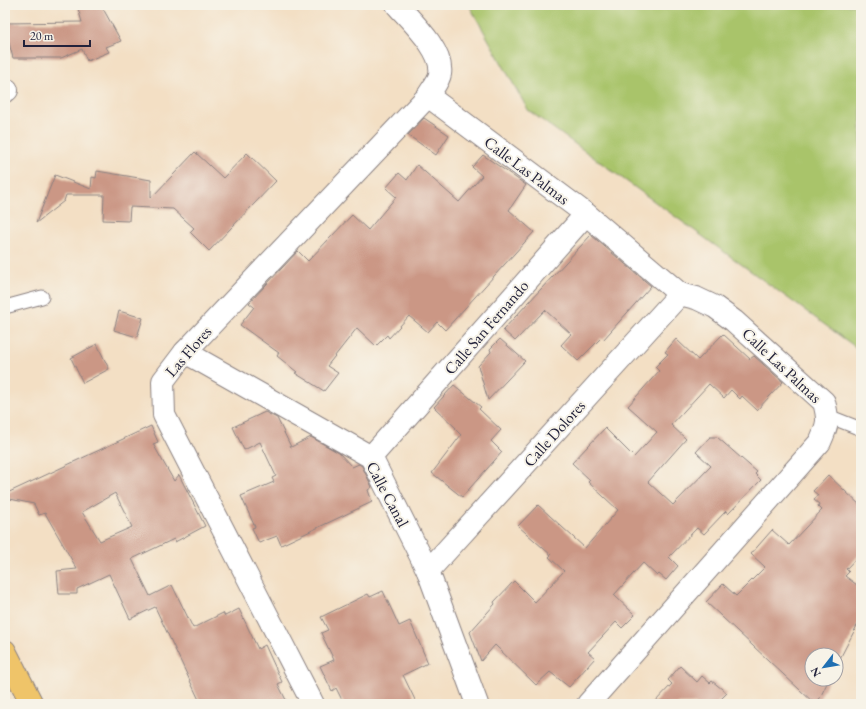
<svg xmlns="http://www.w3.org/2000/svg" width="866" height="709" viewBox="0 0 866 709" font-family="'EB Garamond',serif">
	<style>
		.green { fill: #a9c46a; stroke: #667352 }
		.building { fill: #cb9785; fill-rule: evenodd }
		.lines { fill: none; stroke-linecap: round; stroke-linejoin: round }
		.service-casing { stroke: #8a8080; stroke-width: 15 }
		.minor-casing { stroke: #8a8080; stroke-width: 24 }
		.primary-casing { stroke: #8a8080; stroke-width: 24 }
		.service { stroke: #fff; stroke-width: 13 }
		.minor { stroke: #fff; stroke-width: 22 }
		.primary { stroke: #efc469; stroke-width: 22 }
		.labels { text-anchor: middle; stroke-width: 4; stroke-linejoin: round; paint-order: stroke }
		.street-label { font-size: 16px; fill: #22223b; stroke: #f7f3e8 }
	</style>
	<rect width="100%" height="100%" fill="#f7f3e8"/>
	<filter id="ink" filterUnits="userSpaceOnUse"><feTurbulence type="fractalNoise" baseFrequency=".025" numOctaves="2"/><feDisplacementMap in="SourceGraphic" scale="8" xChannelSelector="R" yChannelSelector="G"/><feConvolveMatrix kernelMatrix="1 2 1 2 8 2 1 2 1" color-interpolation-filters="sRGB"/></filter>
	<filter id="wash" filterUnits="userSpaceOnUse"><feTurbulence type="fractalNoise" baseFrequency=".012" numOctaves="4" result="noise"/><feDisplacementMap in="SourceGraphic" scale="16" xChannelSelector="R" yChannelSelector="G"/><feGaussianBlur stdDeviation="0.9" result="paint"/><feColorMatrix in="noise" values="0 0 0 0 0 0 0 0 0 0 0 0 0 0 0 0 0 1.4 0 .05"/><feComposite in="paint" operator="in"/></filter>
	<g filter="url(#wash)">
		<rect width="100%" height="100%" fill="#f3dfc4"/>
		<path class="green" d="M469,5H861V351L528,110Z"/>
		<g id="blocks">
			<g class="building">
				<path d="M77,5H101L121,41L106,47L109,52L87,61L82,49L61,58H13L5,28V23L82,22Z"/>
				<path d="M424,118L449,135L436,155L408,135Z"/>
				<path d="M195,152L223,178L247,153L276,181L209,251L190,232L194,228L173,209L130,207L129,221L103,220L104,195H66L64,201L36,223L55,175L91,189L92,177L96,178L97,171L151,180V198Z"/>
				<path d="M483,155L526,185L509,210L534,232L445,330L437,322L428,332L409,316L389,338L387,335L376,346L357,328L327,366L338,373L324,391L295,373L297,372L277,356L279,353L240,325L254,307L249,303L298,251L308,261L352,215L368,230L396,197L386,188L399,173L407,180L417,165L459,202L482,176L472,167Z"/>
				<path d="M591,235L651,286L603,340L601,338L578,361L561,345L571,334L545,310L515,341L503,330Z"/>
				<path d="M119,311L143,318L137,337L114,330Z"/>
				<path d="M723,334L750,359L754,356L783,382L757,410L742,396L740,399L731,390L724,398L709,384L671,425L686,439L648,482L673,505L711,466L696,452L710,437H717L757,472L755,474L761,480L728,514L726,511L704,534L697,528L669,557L678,566L666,580L659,574L657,576L643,563L614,595L635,615L622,628L616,622L588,652L595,658L569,687L550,672L536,685L495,645L481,661L470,632L495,604L494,602L514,581L535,602L564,571L549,557L551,555L518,526L538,505L585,548L618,510L588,482L590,480L572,463L605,428L634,457L657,432L628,406L659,371L655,367L668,354L665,352L676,339L698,360Z"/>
				<path d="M500,339L525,361L488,400L478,366L491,352L490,349Z"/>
				<path d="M97,344L109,369L83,383L71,358Z"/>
				<path d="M454,385L481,407L479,409L501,430L491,441L502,452L462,497L432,473L461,435L455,429L456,428L434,407Z"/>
				<path d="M265,412L277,418L291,447L311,437L339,453L352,467L359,464L362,466L372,487L368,490L372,502L281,545L277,536L259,543L252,528L255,527L241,496L274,482L272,478L276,476L260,442L244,450L233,427Z"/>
				<path d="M151,426L158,442L153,444L174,481L179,475L205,526L175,542L174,539L132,559L150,596L172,585L193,628L223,613L225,616L239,609L258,649L265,645L282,682L278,684L288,704H201L155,607L130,619L109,574L77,589V594H59L57,571L77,569L45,513L39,515L34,504L5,498V494ZM115,493L132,527L100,541L82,512Z"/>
				<path d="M828,475L861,506V553L846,569L849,572L845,576L861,588V618L836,666V655H812V679H829L817,704H815L706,602L723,584L736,596L765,567L751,554L772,530L789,545L822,510L818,506L819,504L814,500L818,495L813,491Z"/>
				<path d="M383,591L399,626L410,621L428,663L403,675L417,704H344L336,688L332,691L320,666L334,660L321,633L328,630L321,617L368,594L370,597Z"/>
				<path d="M680,666L697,682L702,676L710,683L712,681L727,693L716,704H653L672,684L668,680Z"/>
			</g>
		</g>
	</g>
	<g filter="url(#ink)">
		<use href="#blocks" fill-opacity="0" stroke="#8a8080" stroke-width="1"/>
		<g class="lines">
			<g class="service-casing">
				<g id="service">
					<path d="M5,307L42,297"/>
					<path d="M828,416L861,429"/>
				</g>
			</g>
			<g class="minor-casing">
				<g id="minor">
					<path d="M5,91L7,90"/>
					<path d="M428,96L586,214L680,294L696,298L715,307L734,321L824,402C829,421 828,424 820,442L588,704"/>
					<path d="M185,352L371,457L428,571L477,704"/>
					<path d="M371,457L586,214"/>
					<path d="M428,571L680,294"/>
					<path d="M313,704L164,415L163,381L185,352L428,96C431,90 439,81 440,74C444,51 411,21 397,5"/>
				</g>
			</g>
			<g class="primary-casing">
				<path id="primary" d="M5,651L32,704"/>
			</g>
			<use href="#service" class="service"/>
			<use href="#minor" class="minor"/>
			<use href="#primary" class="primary"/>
		</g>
	</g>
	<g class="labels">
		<g class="street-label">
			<text transform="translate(527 170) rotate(37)" y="6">Calle Las Palmas</text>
			<text transform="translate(486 327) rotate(-49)" y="6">Calle San Fernando</text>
			<text transform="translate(188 351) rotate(-49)" y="6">Las Flores</text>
			<text transform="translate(782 365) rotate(43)" y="6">Calle Las Palmas</text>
			<text transform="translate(554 433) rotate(-48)" y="6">Calle Dolores</text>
			<text transform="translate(388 494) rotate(62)" y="6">Calle Canal</text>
		</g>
	</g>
	<rect width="866" height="709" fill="none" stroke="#f7f3e8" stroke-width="20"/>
	<g transform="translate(824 667) rotate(239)"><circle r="19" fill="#f7f3e8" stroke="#a29fa3"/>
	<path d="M0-3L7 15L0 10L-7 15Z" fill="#1f6fb2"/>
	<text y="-6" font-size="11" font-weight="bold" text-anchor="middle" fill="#22223b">N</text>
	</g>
	<path d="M24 40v6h66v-6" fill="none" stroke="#22223b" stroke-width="2"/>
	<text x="30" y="40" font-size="12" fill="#22223b" stroke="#f7f3e8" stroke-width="3" paint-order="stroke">20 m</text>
</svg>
